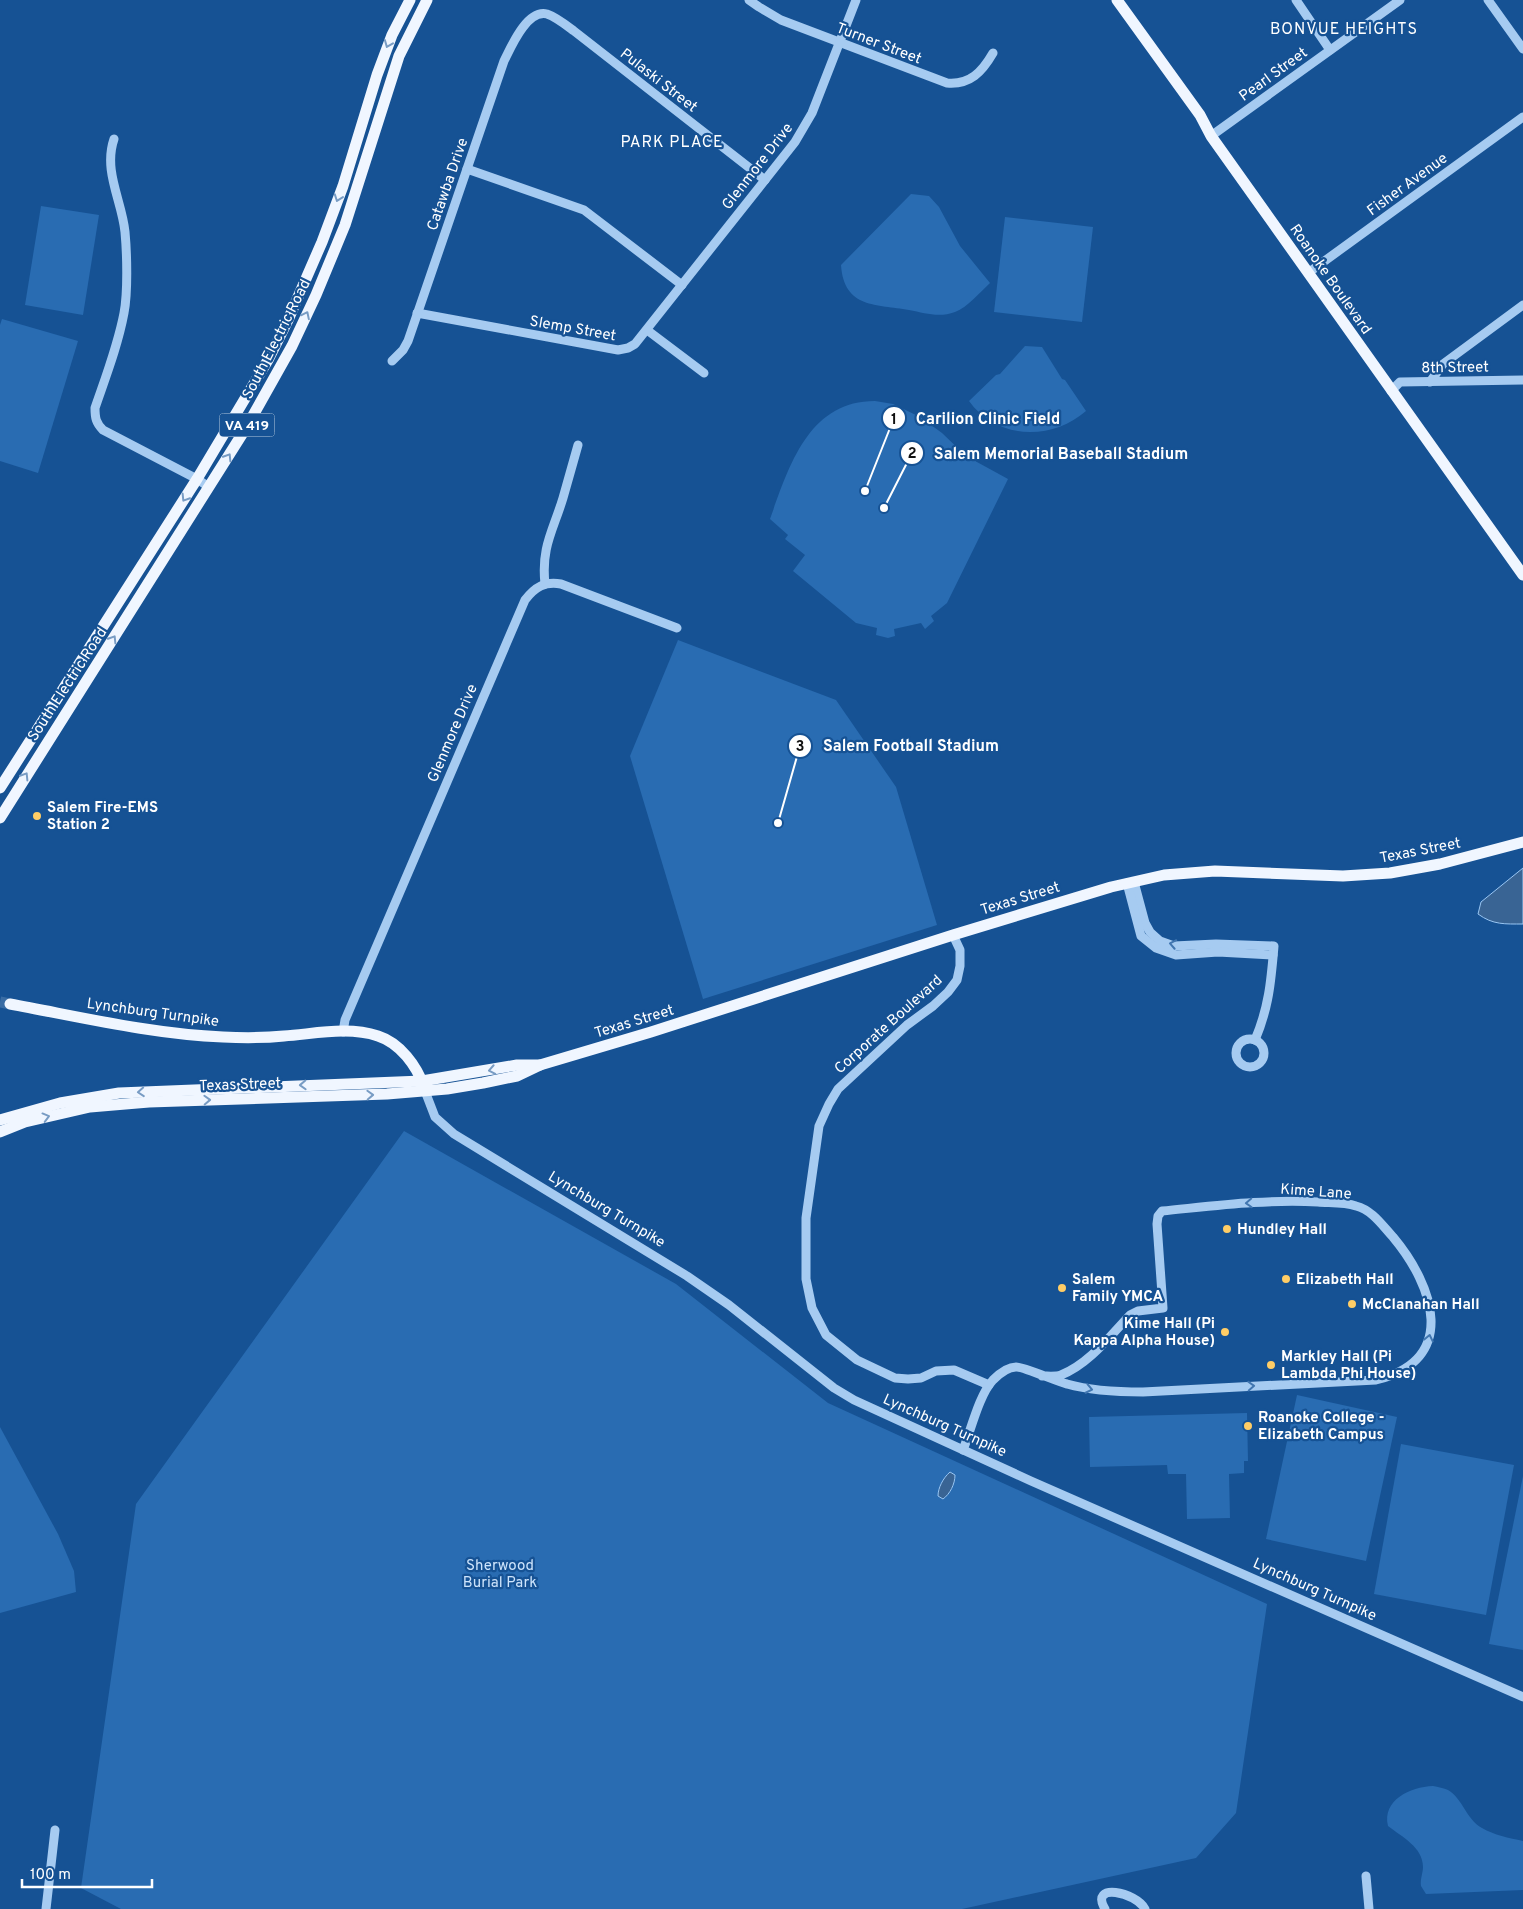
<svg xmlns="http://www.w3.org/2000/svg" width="1523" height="1909" viewBox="0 0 1523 1909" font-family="Overpass,sans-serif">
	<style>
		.green { fill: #296cb2 }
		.water { fill: #396494; stroke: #99c6f3 }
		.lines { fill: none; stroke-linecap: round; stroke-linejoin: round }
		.major-tunnel { stroke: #396ca4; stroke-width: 11; stroke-dasharray: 11 5.5; stroke-linecap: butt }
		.minor { stroke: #a6cbf1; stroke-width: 9 }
		.major { stroke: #f0f6ff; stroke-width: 11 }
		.oneway { stroke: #789cc4 }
		.oneway2 { stroke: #4176b0 }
		.poi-dot { fill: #ffcd66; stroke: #165294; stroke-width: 2 }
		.labels { text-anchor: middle; stroke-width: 4.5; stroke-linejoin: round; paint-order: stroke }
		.shield { fill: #165294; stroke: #b9cbdf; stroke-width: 1 }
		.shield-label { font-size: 14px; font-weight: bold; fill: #fff }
		.street-label { font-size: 15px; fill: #fff; stroke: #165294 }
		.poi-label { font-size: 15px; font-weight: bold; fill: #fff; stroke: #165294; text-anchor: start }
		.park-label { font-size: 15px; fill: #cde4fc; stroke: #165294 }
		.neighbourhood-label { font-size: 16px; letter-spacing: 1px; fill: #fff; stroke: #165294 }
		.leader { fill: none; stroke: #fff; stroke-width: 2 }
		.callout-dot { fill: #fff; stroke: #165294; stroke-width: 2 }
		.mark-label { font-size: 15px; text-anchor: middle; font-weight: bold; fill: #111 }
		.callout-label { font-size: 16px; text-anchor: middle; font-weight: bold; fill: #fff; stroke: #165294; stroke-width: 4.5; stroke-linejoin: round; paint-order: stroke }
	</style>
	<rect width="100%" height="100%" fill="#165294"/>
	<g class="green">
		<path d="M911,194L929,196L939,207L960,246L990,283C980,292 968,307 955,312C939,318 925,313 909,310C877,304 844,309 841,265Z"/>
		<path d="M41,206L99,215L83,315L25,305Z"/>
		<path d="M1005,217L1093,227L1082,322L994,312Z"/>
		<path d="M2,319L78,341L38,473L0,461V325Z"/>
		<path d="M1025,346L1042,347L1062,379L1065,380L1086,411C1052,441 997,440 969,401L996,375L1000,374Z"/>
		<path d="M875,401L893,404L920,417L942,433L966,456L1008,479L947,603L931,616L934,621L925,629L921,623L894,629L895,636L888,638L876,635L877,628L856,623L793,571L805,555L785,539L788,535L770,519C789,467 808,401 875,401Z"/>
		<path d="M678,640L836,700L896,787L937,925L703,999L630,756Z"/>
		<path d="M404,1131L676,1284L828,1403L1267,1604L1236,1813L1196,1858L962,1909H121L81,1888L136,1504Z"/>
		<path d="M1297,1395L1397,1417L1366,1561L1266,1539Z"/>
		<path d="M1247,1413L1248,1461H1244V1473L1229,1474L1230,1518L1187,1519L1186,1474H1168L1167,1465L1090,1467L1089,1417Z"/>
		<path d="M0,1427L58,1534L74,1571L76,1592L0,1613Z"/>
		<path d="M1401,1444L1514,1465L1486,1615L1374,1594Z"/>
		<path d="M1523,1476V1650L1489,1644Z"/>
		<path d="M1433,1786C1438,1787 1444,1788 1448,1790C1463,1799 1466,1819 1482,1828C1494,1835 1509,1838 1523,1841V1890L1426,1894L1421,1886C1420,1879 1423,1873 1423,1867C1423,1847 1402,1837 1388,1826C1382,1800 1410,1787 1433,1786Z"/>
	</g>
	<g class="water">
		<path d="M1523,868V924C1505,924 1493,925 1478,914L1481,902Z"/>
		<path d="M950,1472L955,1475C955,1484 950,1494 943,1499L938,1496C938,1488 943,1478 950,1472Z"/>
	</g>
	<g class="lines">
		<path class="major-tunnel" d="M0,1002L10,1004"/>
		<g class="minor">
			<path d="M749,0L759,7L781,20L947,83C970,85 982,72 993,53"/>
			<path d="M1296,0L1330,50"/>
			<path d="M1488,0L1523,49"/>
			<path d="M1211,136L1400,0"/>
			<path d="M114,139C103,171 122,201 125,232C127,254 128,292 124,313C118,345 106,376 95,408C95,418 96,423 103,430L197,479L209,487"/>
			<path d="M467,169L584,210L682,285"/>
			<path d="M1308,273L1523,117"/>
			<path d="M417,313L618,350L628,348L635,344L795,142L812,113L856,0"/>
			<path d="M647,330L704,373"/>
			<path d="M392,361L403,350L408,341L504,61C511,47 527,9 547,14C556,17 566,25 574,31L765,180"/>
			<path d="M1430,382L1443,364L1523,305"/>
			<path d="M1391,391L1400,382L1523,380"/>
			<path d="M545,584C541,547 553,531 563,498C568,480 573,463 578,445"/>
			<path d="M1134,882L1145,923L1150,932L1160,941L1174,946L1216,944L1274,946C1271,981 1269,1007 1255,1040"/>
			<path d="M1127,883L1141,936L1156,948L1176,955L1218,952L1273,955"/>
			<path d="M953,935L960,950V966L957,980L948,992L933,1006L907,1025L838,1089L829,1104L819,1126L806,1218V1279L812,1308L826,1335L857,1360L895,1378L908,1379L921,1378L936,1371L954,1370L989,1385"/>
			<path d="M343,1032L345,1020L525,600C535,587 545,581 561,584L677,628"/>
			<circle cx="1250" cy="1053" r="14"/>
			<path d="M425,1091L435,1117L454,1134L687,1276L729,1305L834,1388L854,1400L1031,1481L1523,1697"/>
			<path d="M963,1450C971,1430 979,1395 993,1380C999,1374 1008,1367 1016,1367C1022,1366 1058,1382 1067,1384C1092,1391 1117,1392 1143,1392L1376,1380C1459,1360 1434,1286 1393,1237C1382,1225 1372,1210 1356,1206C1344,1202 1330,1203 1318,1202C1266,1199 1214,1206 1162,1211L1158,1216L1157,1224L1163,1308L1138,1311L1130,1315C1110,1336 1089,1364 1061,1375C1056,1377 1048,1376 1042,1376"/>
			<path d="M1366,1876L1369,1909"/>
			<path d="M46,1909L55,1830"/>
			<path d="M1105,1909C1089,1882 1136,1892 1145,1909"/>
		</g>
		<g class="major">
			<path d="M1117,0L1200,115L1211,136L1523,575"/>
			<path d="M0,788L197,479L268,360L288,320L322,242L343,186L377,75L392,35L410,0"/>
			<path d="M0,818L246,428L292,346L316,295L345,225L399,56L427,0"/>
			<path d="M10,1004C81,1017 152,1034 223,1037C243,1038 264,1038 284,1036C314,1034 348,1026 378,1036C400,1043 417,1066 424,1087"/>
			<path d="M0,1120L60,1103L119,1093L422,1081L517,1065H540"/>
			<path d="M0,1132L25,1122L90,1107L149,1102L387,1094L447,1089L483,1083L517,1076L540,1065L651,1032L953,935L1111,887L1164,875L1215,871L1343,876L1390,873L1440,864L1523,842"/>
		</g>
	</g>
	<defs><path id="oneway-chevron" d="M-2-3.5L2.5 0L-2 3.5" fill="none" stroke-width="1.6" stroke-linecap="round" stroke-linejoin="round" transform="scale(1.25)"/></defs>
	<g class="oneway">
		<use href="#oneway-chevron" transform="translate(388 44) rotate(112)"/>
		<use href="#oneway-chevron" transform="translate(338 198) rotate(110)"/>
		<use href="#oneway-chevron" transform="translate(306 315) rotate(-64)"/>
		<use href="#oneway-chevron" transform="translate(228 457) rotate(-58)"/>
		<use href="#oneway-chevron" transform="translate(185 498) rotate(122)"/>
		<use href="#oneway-chevron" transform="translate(113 639) rotate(-58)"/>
		<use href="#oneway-chevron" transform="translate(25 776) rotate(-58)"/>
		<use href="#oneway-chevron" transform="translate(492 1070) rotate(169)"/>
		<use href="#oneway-chevron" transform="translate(303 1085) rotate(178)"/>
		<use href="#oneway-chevron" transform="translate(141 1092) rotate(176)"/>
		<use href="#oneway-chevron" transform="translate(370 1095) rotate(-2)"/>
		<use href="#oneway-chevron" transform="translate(207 1100) rotate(-2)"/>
		<use href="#oneway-chevron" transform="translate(46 1117) rotate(-15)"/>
	</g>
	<g class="oneway2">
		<use href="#oneway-chevron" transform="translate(1173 944) rotate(-169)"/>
		<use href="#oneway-chevron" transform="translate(1249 1203) rotate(177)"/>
		<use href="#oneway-chevron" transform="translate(1429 1338) rotate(-78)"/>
		<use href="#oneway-chevron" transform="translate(1251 1386) rotate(-3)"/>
		<use href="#oneway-chevron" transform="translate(1089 1389) rotate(12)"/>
	</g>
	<g class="poi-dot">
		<circle cx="37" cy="816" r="5"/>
		<circle cx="1227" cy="1229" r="5"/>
		<circle cx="1286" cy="1279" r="5"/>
		<circle cx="1062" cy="1288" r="5"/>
		<circle cx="1352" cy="1304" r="5"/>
		<circle cx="1225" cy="1332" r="5"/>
		<circle cx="1271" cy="1365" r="5"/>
		<circle cx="1248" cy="1426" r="5"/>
	</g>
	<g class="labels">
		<rect class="shield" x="219.5" y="413.5" width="55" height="23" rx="4"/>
		<g class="shield-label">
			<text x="247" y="430">VA 419</text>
		</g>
		<g class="street-label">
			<text transform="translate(879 43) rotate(21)" y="5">Turner Street</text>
			<text transform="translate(1273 74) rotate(-36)" y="5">Pearl Street</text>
			<text transform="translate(659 80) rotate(38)" y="5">Pulaski Street</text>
			<text transform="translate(757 166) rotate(-52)" y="5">Glenmore Drive</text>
			<text transform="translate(447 184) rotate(-71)" y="5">Catawba Drive</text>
			<text transform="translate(1407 184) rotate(-36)" y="5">Fisher Avenue</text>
			<text transform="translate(1331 279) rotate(55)" y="5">Roanoke Boulevard</text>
			<text transform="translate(573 328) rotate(10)" y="5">Slemp Street</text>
			<text transform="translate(276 339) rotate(-63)" y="5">South Electric Road</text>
			<text transform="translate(1455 367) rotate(-1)" y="5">8th Street</text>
			<text transform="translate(67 684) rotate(-57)" y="5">South Electric Road</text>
			<text transform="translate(452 733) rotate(-67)" y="5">Glenmore Drive</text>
			<text transform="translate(1420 850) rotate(-11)" y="5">Texas Street</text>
			<text transform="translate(1020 898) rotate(-17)" y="5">Texas Street</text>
			<text transform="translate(153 1012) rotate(8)" y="5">Lynchburg Turnpike</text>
			<text transform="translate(634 1021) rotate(-17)" y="5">Texas Street</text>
			<text transform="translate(888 1024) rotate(-42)" y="5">Corporate Boulevard</text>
			<text transform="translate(240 1084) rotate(-2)" y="5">Texas Street</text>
			<text transform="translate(1316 1191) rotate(4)" y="5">Kime Lane</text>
			<text transform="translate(607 1209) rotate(31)" y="5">Lynchburg Turnpike</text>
			<text transform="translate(945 1425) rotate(24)" y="5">Lynchburg Turnpike</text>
			<text transform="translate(1315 1589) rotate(24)" y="5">Lynchburg Turnpike</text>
		</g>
		<g class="poi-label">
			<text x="47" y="812">Salem Fire-EMS<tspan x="47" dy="17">Station 2</tspan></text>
			<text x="1237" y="1234">Hundley Hall</text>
			<text x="1072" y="1284">Salem<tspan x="1072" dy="17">Family YMCA</tspan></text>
			<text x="1296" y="1284">Elizabeth Hall</text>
			<text x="1362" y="1309">McClanahan Hall</text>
			<text x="1215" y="1328" text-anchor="end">Kime Hall (Pi<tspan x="1215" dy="17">Kappa Alpha House)</tspan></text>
			<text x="1281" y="1361">Markley Hall (Pi<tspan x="1281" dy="17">Lambda Phi House)</tspan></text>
			<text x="1258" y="1422">Roanoke College -<tspan x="1258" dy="17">Elizabeth Campus</tspan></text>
		</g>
		<g class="park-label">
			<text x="500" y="1570">Sherwood<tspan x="500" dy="17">Burial Park</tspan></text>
		</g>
		<g class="neighbourhood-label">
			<text x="1344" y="34">BONVUE HEIGHTS</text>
			<text x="672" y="147">PARK PLACE</text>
		</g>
	</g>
	<path class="leader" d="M865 491L894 418M884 508L912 453M778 823L800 746"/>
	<g class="callout-dot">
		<circle cx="865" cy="491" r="5"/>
		<circle cx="884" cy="508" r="5"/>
		<circle cx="778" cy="823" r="5"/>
		<circle cx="894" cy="418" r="12"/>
		<circle cx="912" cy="453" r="12"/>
		<circle cx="800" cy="746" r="12"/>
	</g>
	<g class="mark-label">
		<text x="894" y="424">1</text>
		<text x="912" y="458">2</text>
		<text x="800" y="751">3</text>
	</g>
	<g class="callout-label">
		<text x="988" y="424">Carilion Clinic Field</text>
		<text x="1061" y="459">Salem Memorial Baseball Stadium</text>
		<text x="911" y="751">Salem Football Stadium</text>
	</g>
	<path d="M22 1879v8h130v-8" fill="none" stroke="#ffffff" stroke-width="2.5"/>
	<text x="30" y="1879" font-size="15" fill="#ffffff" stroke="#165294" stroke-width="4" paint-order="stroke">100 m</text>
</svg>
